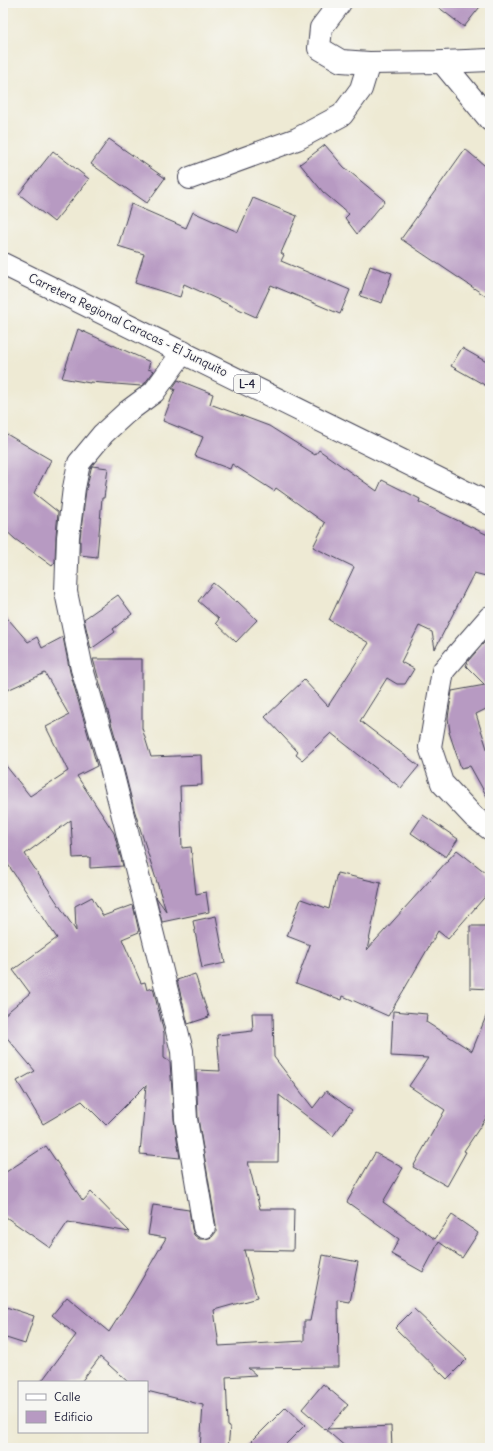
<svg xmlns="http://www.w3.org/2000/svg" width="493" height="1451" viewBox="0 0 493 1451" font-family="Delius,sans-serif">
	<style>
		.building { fill: #b79ac2 }
		.lines { fill: none; stroke-linecap: round; stroke-linejoin: round }
		.street-casing { stroke: #414052; stroke-width: 24 }
		.primary-casing { stroke: #414052; stroke-width: 24 }
		.street { stroke: #fff; stroke-width: 22 }
		.primary { stroke: #fff; stroke-width: 22 }
		.labels { text-anchor: middle; stroke-width: 3; stroke-linejoin: round; paint-order: stroke }
		.shield { fill: #f6f6f2; stroke: #626272; stroke-width: 1 }
		.shield-label { font-size: 11px; font-weight: bold; fill: #22223b }
		.street-label { font-size: 12px; fill: #22223b; stroke: #f6f6f2 }
	</style>
	<rect width="100%" height="100%" fill="#f6f6f2"/>
	<filter id="ink" filterUnits="userSpaceOnUse"><feTurbulence type="fractalNoise" baseFrequency=".025" numOctaves="2"/><feDisplacementMap in="SourceGraphic" scale="8" xChannelSelector="R" yChannelSelector="G"/><feConvolveMatrix kernelMatrix="1 2 1 2 8 2 1 2 1" color-interpolation-filters="sRGB"/></filter>
	<filter id="wash" filterUnits="userSpaceOnUse"><feTurbulence type="fractalNoise" baseFrequency=".012" numOctaves="4" result="noise"/><feDisplacementMap in="SourceGraphic" scale="16" xChannelSelector="R" yChannelSelector="G"/><feGaussianBlur stdDeviation="0.9" result="paint"/><feColorMatrix in="noise" values="0 0 0 0 0 0 0 0 0 0 0 0 0 0 0 0 0 1.4 0 .05"/><feComposite in="paint" operator="in"/></filter>
	<g filter="url(#wash)">
		<rect width="100%" height="100%" fill="#eeead4"/>
		<g id="blocks">
			<g class="building">
				<path d="M433,3H483L464,27Z"/>
				<path d="M109,139L165,178L147,203L91,164Z"/>
				<path d="M325,145L344,167L385,201L357,234L345,218L349,214L323,192L300,164Z"/>
				<path d="M465,149L490,170V299L401,239Z"/>
				<path d="M53,151L89,179L54,222L19,194Z"/>
				<path d="M253,198L297,216L281,253L284,255L281,261L350,290L340,314L271,285L256,317L184,284L180,297L135,283L144,254L118,246L131,204L186,228L193,212L238,232Z"/>
				<path d="M370,266L392,273L382,303L360,296Z"/>
				<path d="M78,329L150,362L148,369L154,371L145,383L141,386L90,382V383L62,378Z"/>
				<path d="M462,348L490,364V388L451,366Z"/>
				<path d="M178,380L213,394L210,404L269,426L315,455L319,450L377,491L382,480L420,499L419,502L490,536V577L474,573L435,649L432,632L419,626L401,662L414,669L405,684H397L387,678L360,721L419,766L401,788L331,733L302,760L296,755L298,752L265,717L304,680L328,706L369,643L329,620L354,567L313,547L325,523L276,488L274,491L232,464L230,469L195,456L203,437L163,421L175,389H172Z"/>
				<path d="M3,432L51,460L34,493L58,512L56,536L55,562L52,566L15,539L3,528Z"/>
				<path d="M92,466L108,468L104,498H102L97,557L80,555V538L86,490L91,469Z"/>
				<path d="M213,583L236,602L237,601L257,620L236,642L216,623L219,619L198,601Z"/>
				<path d="M118,595L132,614L113,629L115,632L91,649L84,619Z"/>
				<path d="M3,613L28,642L37,637L42,648L63,637L70,672L97,766L77,776L114,833L123,866L90,868V857L73,858L71,820L25,854L76,931L75,906L92,897L103,916L133,905L139,932L122,939L141,983L145,982L147,990L153,988L164,1033V1058L170,1062L174,1120L180,1158L140,1154L146,1085L106,1125L82,1101L43,1124L17,1081L35,1071L3,1033V1016L30,993L13,970L57,938L5,860H3V762L30,796L68,771L46,727L69,715L45,673L3,692Z"/>
				<path d="M490,636V707L476,714L490,758V802L470,766L461,768L449,732H450L448,718L452,691L485,685L466,666L468,661Z"/>
				<path d="M93,659H142V728L151,757L201,755L202,785L180,786L182,848L191,847L196,894L206,892L209,912L162,922L156,897L166,911L134,809L122,761Z"/>
				<path d="M423,815L458,839L446,857L411,833Z"/>
				<path d="M457,850L490,876V891L448,939L438,931L405,988H404H405L388,1016L343,996L342,1000L296,983L310,945L287,936L301,899L329,909L337,873L381,883L367,950Z"/>
				<path d="M216,916L225,963L202,968L193,921Z"/>
				<path d="M470,926H490V989L470,988Z"/>
				<path d="M195,974L209,1017L188,1024L177,980Z"/>
				<path d="M489,1009L490,1112L464,1151L466,1152L447,1186L413,1167L445,1110L409,1086L428,1058L391,1056L393,1011L427,1014L426,1022L472,1051Z"/>
				<path d="M252,1013H273L274,1057L313,1108L326,1091L352,1110L333,1136L279,1095L278,1162H248L260,1209H294L293,1251L244,1250L257,1298L214,1310L219,1346L304,1341V1321H310L323,1255L358,1262L350,1302L338,1300L339,1367L248,1368L256,1375L226,1377L228,1426L230,1427L228,1448H200L203,1405L147,1391V1382H128L100,1357L81,1382H41L76,1335L52,1315L67,1297L109,1332L132,1296L166,1238L148,1235L153,1205L189,1210L192,1229L194,1235L199,1239H206L212,1237L216,1232V1225L198,1118L196,1070L220,1071L217,1035L253,1031Z"/>
				<path d="M46,1146L83,1201L91,1192L130,1232L68,1222L50,1248L3,1215V1174Z"/>
				<path d="M375,1153L403,1168L383,1202L435,1239L452,1215L478,1233L462,1258L439,1242L423,1272L391,1254L399,1239L347,1202Z"/>
				<path d="M3,1306L34,1316L25,1344L3,1337Z"/>
				<path d="M414,1309L467,1359L447,1379L395,1328Z"/>
				<path d="M323,1384L348,1405L327,1429L391,1426L392,1448H347L302,1409Z"/>
				<path d="M286,1407L305,1425L282,1448H245Z"/>
			</g>
		</g>
	</g>
	<g filter="url(#ink)">
		<use href="#blocks" fill-opacity="0" stroke="#414052" stroke-width="1"/>
		<g class="lines">
			<g class="street-casing">
				<g id="street">
					<path d="M340,3L321,28L319,48L341,61L369,63L442,62L490,60"/>
					<path d="M442,62L490,120"/>
					<path d="M190,178L297,139L342,115L361,89L369,63"/>
					<path d="M183,352L154,392L127,412L103,434L79,463L74,488L68,537L66,592L82,669L110,764L182,1051L186,1119L204,1227"/>
					<path d="M490,617L443,671L430,747L442,783L474,817L490,829"/>
				</g>
			</g>
			<g class="primary-casing">
				<path id="primary" d="M3,264L490,504"/>
			</g>
			<use href="#street" class="street"/>
			<use href="#primary" class="primary"/>
		</g>
	</g>
	<g class="labels">
		<rect class="shield" x="234" y="375" width="26" height="18" rx="3"/>
		<g class="shield-label">
			<text x="247" y="388">L-4</text>
		</g>
		<g class="street-label">
			<text transform="translate(128 325) rotate(26)" y="4">Carretera Regional Caracas - El Junquito</text>
		</g>
	</g>
	<rect width="493" height="1451" fill="none" stroke="#f6f6f2" stroke-width="16"/>
	<rect x="18" y="1381" width="130" height="52" fill="#f6f6f2" stroke="#a1a1a9"/>
	<rect x="26" y="1394" width="20" height="6" fill="#ffffff" stroke="#a1a1a9"/>
	<text x="54" y="1401" font-size="12" fill="#22223b">Calle</text>
	<rect x="26" y="1411" width="20" height="12" fill="#b79ac2" stroke="#a1a1a9"/>
	<text x="54" y="1421" font-size="12" fill="#22223b">Edificio</text>
</svg>
